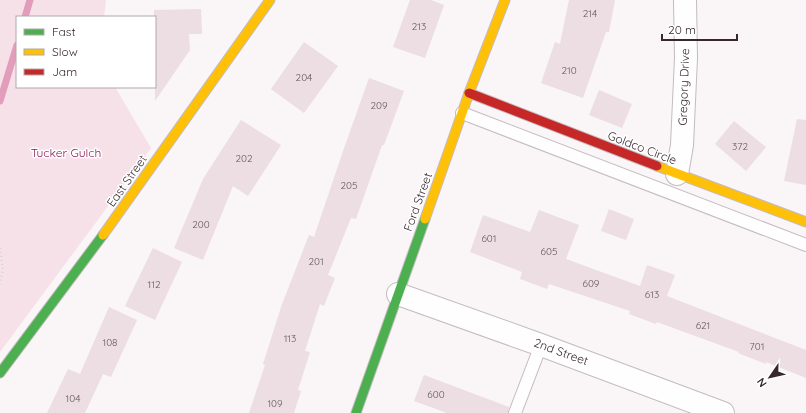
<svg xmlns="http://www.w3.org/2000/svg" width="806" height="413" viewBox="0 0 806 413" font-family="Quicksand,sans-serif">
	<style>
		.green { fill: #f7e1e9 }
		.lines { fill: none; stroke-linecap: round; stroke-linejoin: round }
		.stream { stroke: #e19dba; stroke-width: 7 }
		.building { fill: #ecdee3 }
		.lane-casing { stroke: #c4bbbe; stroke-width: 14 }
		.street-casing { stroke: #c4bbbe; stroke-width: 24 }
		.fast-casing { stroke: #c4bbbe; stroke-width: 11 }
		.slow-casing { stroke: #c4bbbe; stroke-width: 11 }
		.jam-casing { stroke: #c4bbbe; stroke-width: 11 }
		.path { stroke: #d8d4d5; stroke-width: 2.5; stroke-dasharray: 1 3; stroke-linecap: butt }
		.lane { stroke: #fefefe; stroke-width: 12 }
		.street { stroke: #fefefe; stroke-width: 22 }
		.fast { stroke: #4caf50; stroke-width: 9 }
		.slow { stroke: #ffc107; stroke-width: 9 }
		.jam { stroke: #c62828; stroke-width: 9 }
		.labels { text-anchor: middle; stroke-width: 3; stroke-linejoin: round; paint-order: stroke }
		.number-label { font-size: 10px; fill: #64565c }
		.street-label { font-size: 12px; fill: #36282d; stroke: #fff }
		.park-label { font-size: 12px; fill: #8c1956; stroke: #fff }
	</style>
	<rect width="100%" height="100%" fill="#faf5f7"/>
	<path class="green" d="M0,0H106L104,17H17V87H115L151,148L0,352Z"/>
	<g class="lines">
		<g class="stream">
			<path d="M25,17L30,0"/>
			<path d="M0,101L17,45"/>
		</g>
	</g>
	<g class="building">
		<path d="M410,0H431L444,5L425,58L393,47Z"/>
		<path d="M569,0H615L609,32H606L583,98L541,83L555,42L560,44Z"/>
		<path d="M201,9L202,34H189L190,50L155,101L154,10Z"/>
		<path d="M304,42L338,66L304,113L271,89Z"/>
		<path d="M369,78L404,91L384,145H382L356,219L351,218L328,275L335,278L324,306L320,304L305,351L310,352L298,390L301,391L294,413H249L265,365L263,364L281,307L309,235L314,237L343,151Z"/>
		<path d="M599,90L632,104L622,128L589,115Z"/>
		<path d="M797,119L806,120V185L784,181Z"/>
		<path d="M241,120L281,145L248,196L233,186L203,260L174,248L203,179Z"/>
		<path d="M734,121L766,147L746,171L715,144Z"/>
		<path d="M609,209L634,219L626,240L601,231Z"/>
		<path d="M539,210L579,225L566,259L640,286L647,265L675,275L667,296L806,350V378L766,362V364L738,353L739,352L657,322L656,324L629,314L630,311L549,284L547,289L520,279L522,272L470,252L483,215L530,232Z"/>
		<path d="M153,248L182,262L155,320L125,306Z"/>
		<path d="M109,307L137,320L111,377L103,374L85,413H47L68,369L80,374Z"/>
		<path d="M424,375L509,407L508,413H447L414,401Z"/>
	</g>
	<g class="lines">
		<g class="lane-casing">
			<g id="lane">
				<path d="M462,113L806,245"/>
				<path d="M515,413L541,345"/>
			</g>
		</g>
		<g class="street-casing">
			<g id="street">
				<path d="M677,174L682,145L686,58L685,0"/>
				<path d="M398,294L541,345L723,413"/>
			</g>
		</g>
		<g class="fast-casing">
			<g id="fast">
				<path d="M0,373L103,235"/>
				<path d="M356,413L425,219"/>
			</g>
		</g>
		<g class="slow-casing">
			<g id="slow">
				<path d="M657,166L806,222"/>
				<path d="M425,219L469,93L505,0"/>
				<path d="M103,235L270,0"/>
			</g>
		</g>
		<g class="jam-casing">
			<path id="jam" d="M469,93L657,166"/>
		</g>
		<path class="path" d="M0,248L3,269L0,284"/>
		<use href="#lane" class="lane"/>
		<use href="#street" class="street"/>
		<use href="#fast" class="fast"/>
		<use href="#slow" class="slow"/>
		<use href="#jam" class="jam"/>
	</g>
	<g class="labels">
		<g class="number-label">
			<text x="590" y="17">214</text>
			<text x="419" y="30">213</text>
			<text x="569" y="74">210</text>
			<text x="304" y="81">204</text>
			<text x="379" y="109">209</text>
			<text x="740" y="150">372</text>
			<text x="244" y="162">202</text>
			<text x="349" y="189">205</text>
			<text x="201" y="228">200</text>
			<text x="489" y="242">601</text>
			<text x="549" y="255">605</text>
			<text x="316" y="265">201</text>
			<text x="591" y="287">609</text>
			<text x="154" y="288">112</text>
			<text x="652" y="298">613</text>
			<text x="703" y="329">621</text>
			<text x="290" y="342">113</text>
			<text x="110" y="346">108</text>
			<text x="757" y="350">701</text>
			<text x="436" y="398">600</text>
			<text x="73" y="402">104</text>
			<text x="275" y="407">109</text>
		</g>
		<g class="street-label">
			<text transform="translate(684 87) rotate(-88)" y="4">Gregory Drive</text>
			<text transform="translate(642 148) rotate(21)" y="4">Goldco Circle</text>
			<text transform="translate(127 181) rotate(-55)" y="4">East Street</text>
			<text transform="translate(418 202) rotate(-70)" y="4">Ford Street</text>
			<text transform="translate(561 352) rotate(20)" y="4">2nd Street</text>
		</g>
		<g class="park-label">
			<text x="66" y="157">Tucker Gulch</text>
		</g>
	</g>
	<rect x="16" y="16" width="140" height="72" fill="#ffffff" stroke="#afa9ab"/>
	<rect x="24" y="29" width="20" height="6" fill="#4caf50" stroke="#afa9ab"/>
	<text x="52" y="36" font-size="12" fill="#36282d">Fast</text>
	<rect x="24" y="49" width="20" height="6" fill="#ffc107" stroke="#afa9ab"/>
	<text x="52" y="56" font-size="12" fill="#36282d">Slow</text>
	<rect x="24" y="69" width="20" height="6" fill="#c62828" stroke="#afa9ab"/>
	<text x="52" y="76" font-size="12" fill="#36282d">Jam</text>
	<g transform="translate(770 377) rotate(236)" stroke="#ffffff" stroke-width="3" paint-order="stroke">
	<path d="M0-3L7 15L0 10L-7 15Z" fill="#36282d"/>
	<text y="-6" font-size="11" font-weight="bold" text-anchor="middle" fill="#36282d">N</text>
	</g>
	<path d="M662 34v6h75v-6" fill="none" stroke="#36282d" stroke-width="2"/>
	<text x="668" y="34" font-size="12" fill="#36282d" stroke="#ffffff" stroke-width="3" paint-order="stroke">20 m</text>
</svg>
